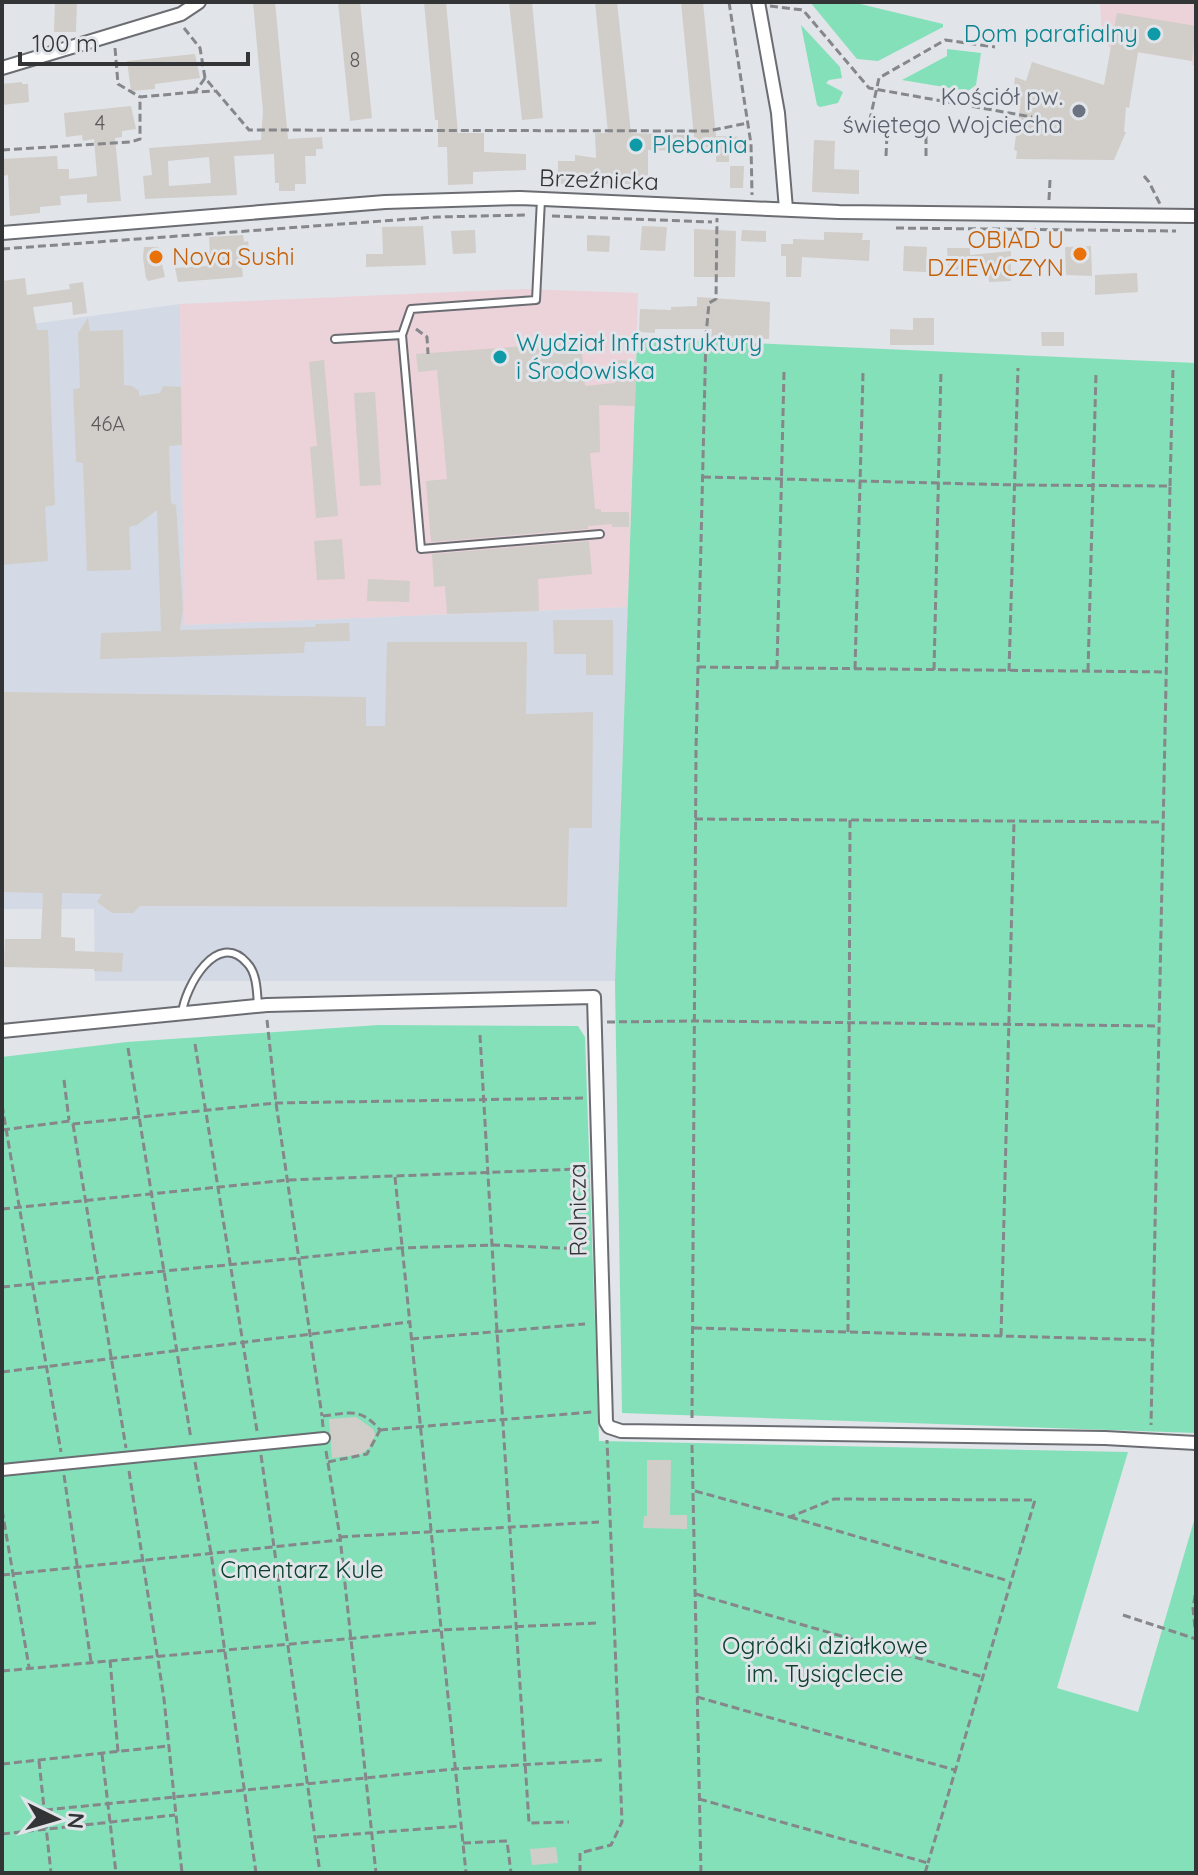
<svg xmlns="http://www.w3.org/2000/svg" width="1198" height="1875" viewBox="0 0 1198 1875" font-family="Quicksand,sans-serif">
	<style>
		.built { fill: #d3dae5 }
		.education { fill: #ecd2d9 }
		.green { fill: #84e0b8 }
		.building { fill: #d1cdc9; fill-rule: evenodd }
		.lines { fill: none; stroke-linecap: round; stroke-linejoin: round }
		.service-casing { stroke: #6b6d72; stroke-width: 10 }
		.pedestrian-casing { stroke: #6b6d72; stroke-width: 14 }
		.minor-casing { stroke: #6b6d72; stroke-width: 16 }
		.path { stroke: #85878a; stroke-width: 3; stroke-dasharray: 8 4; stroke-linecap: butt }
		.service { stroke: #fff; stroke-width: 6 }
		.pedestrian { stroke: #fff; stroke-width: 10 }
		.minor { stroke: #fff; stroke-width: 12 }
		.culture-dot { fill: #0f9aa8; stroke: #e1e4e9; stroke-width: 3 }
		.worship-dot { fill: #6b7280; stroke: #e1e4e9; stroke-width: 3 }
		.food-dot { fill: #e8710a; stroke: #e1e4e9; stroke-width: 3 }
		.labels { text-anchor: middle; stroke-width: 6; stroke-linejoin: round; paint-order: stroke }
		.number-label { font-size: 20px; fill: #5a5a5b }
		.culture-label { font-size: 24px; fill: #0d838f; stroke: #e1e4e9; text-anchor: start }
		.worship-label { font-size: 24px; fill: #5b616d; stroke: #e1e4e9; text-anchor: end }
		.street-label { font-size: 24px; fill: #333436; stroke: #e1e4e9 }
		.food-label { font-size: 24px; fill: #c56008; stroke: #e1e4e9; text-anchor: end }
		.park-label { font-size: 24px; fill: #0f412f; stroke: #e1e4e9 }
	</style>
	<rect width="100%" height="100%" fill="#e1e4e9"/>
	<path class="built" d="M180,304L185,625L628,607L615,981H95L94,909H2V328Z"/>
	<g class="education">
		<path d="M1100,2H1196V66L1192,65V61L1110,48L1102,39Z"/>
		<path d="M524,289L638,293L628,607L184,625L180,304Z"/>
	</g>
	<g class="green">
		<path d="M810,2H852L943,24V27L878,61L857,59Z"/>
		<path d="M801,25L840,67L842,78L829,80L826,83L843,92L838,103L820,107L817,105Z"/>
		<path d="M947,49L981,53L976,85L968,91L902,80L947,56Z"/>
		<path d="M637,338L1196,363V1433L622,1413L615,981Z"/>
		<path d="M379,1025L578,1026L585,1037L599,1441L1128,1452L1057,1688L1138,1712L1196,1514V1873H2V1057L127,1042Z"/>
	</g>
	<g class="building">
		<path d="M55,2H77L76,32H54Z"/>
		<path d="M253,2H275L288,139L322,137L323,149H316V156H305L306,184H295V191H279V183H275L274,154L234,156L237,195L145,199L143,176L152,175L149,148L261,140L263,111ZM209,157L211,183L169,186L168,161Z"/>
		<path d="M338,2H360L372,118L350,121Z"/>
		<path d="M424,2H446L458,133H484V152L526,154V170L473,172V184L448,185L447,147H438V120H435Z"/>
		<path d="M509,2H532L543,118L522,120Z"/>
		<path d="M595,2H617L631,133L685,135V151L648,150V179L643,184H558V161H575V155L596,158L595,133H608Z"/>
		<path d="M681,2H703L716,136L743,137V148H729V162H716V147H695Z"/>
		<path d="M1117,13L1196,26L1192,61L1138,52L1129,108L1126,107L1124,132H1126L1114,160L1016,159L1017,151L1014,150L1020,107L1012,105L1015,77L1026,81L1032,62L1104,85Z"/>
		<path d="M195,54L200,78L155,84V89L131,91L127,61Z"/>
		<path d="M22,82V84H28L29,102L2,105V84Z"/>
		<path d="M131,106L136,129L122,131V137L115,138L121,201L87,203V194L60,196L61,205L40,207V213L10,216L8,175L2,176V159L57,156L58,169H69V179L97,176L94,139L83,141L82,135L66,137L64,113Z"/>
		<path d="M814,140L835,141L834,169L859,170V194L812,192Z"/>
		<path d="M730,166H744L743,188H730Z"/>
		<path d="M423,226L426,265L366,267V254H383L382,227Z"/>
		<path d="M642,226L667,227L665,251L640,250Z"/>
		<path d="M694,229L736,231L735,277H694Z"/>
		<path d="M475,230L476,253L453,254L451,231Z"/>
		<path d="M742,230L766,231V242L741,241Z"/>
		<path d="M824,232L863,233L862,240H870L869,261L802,257L801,277H786V256H781V244H793V239L824,240Z"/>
		<path d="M243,235L244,242L248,241L250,256L241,257L243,277L178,282L175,268L206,266V256L210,255L209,237Z"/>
		<path d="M587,235L610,236L609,252L587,251Z"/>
		<path d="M904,246L927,247L926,272L903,271Z"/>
		<path d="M1091,246L1092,276L1066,275L1065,247Z"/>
		<path d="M144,247H158L165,277L148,281L146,278L143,258Z"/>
		<path d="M947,248H970V255L1011,251V281L989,282L988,269L948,270Z"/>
		<path d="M1137,273L1138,292L1095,295V275Z"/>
		<path d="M25,278L27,295L70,289L69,284L83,282L87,313L73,315L72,302L33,307L37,330H48L55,505L45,507L48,561L2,565V281Z"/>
		<path d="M697,297L770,302L769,339L711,337L712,329H655V333L639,332L640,309L671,310V307L697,306Z"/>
		<path d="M88,318L90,331L123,330L124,385L132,386L139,391V396L160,393L163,386L181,387L182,445L169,446L171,503L176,505L183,609L180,630L315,627L316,624L349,623L350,641L305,642L304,653L100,659L101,633L161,631L157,510L137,525L129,527L131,570L87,571L83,463L76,462L73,389L80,388L78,333Z"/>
		<path d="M913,318H934V345H890V329L913,330Z"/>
		<path d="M1041,332H1064V346H1042Z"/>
		<path d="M581,342L585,386L615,383L616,360L637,361L635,406L599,405L600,452L590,453L595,509H601V512H629V527H612V524L588,526V529L431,542L426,481L447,479L437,370L418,372L416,354Z"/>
		<path d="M324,360L338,516L316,518L310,447L317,446L309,362Z"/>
		<path d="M375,392L381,485L360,486L354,393Z"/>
		<path d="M342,539L345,579L317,580L314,541Z"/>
		<path d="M589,541L592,574L538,579L539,611L447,614L445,586L434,587L432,554Z"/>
		<path d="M368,579L410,581L409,602L367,601Z"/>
		<path d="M553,620H613V675H586V654H554Z"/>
		<path d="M387,642H527L526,714L593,712L592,828H569L567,907L140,906L133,913H112L97,902L102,894L62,893L61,937L75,938V951L123,953L122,972L94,971V969L4,967L5,939H41L43,893L2,892V692L366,697V726H385Z"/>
		<path d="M356,1417L373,1429L375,1434L372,1446L360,1455L332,1458L329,1419Z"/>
		<path d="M647,1460H671L670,1515H687V1529L643,1528L644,1516H647Z"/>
		<path d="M556,1847L558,1863L532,1865L530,1849Z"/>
	</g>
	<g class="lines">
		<g class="service-casing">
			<g id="service">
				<path d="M402,335L421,549L600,534"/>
				<path d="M335,339L402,335L411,309L536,300L541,199"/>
				<path d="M182,1013C185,987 217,929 247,963C257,973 257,992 258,1006"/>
			</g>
		</g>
		<g class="pedestrian-casing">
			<path id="pedestrian" d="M2,1470L324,1438"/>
		</g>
		<g class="minor-casing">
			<g id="minor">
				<path d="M758,2L778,113L786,209"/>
				<path d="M2,68L181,14L199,2"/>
				<path d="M2,233L385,202L520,198L839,212L1196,216"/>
				<path d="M2,1031L267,1005L594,997L606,1422L609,1427L621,1431L1105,1438L1196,1443"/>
			</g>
		</g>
		<g class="path">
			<path d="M729,2L751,144L752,195"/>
			<path d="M770,6L803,10L869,88L1032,117"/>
			<path d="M184,28L200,48L205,78L249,130L708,131L748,123"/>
			<path d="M115,48L118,84L140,97"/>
			<path d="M205,78L195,92L215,91"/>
			<path d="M867,133L879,78L945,40L995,47"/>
			<path d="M926,136V156"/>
			<path d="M2,150L131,142L140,139V97L195,92"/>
			<path d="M886,156L887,134"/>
			<path d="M1144,176L1149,182L1160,204"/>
			<path d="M1049,200L1050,180"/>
			<path d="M552,216L712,222"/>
			<path d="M896,228L1176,231"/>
			<path d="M2,249L437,217L528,215"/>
			<path d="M416,329L427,337L428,354"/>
			<path d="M703,477L1016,485L1170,486L1151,1425"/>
			<path d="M1170,486L1173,368"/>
			<path d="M698,667L1166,672"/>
			<path d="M777,668L784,372"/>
			<path d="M855,669L863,373"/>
			<path d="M934,670L941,370"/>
			<path d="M1009,671L1018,368"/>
			<path d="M1088,671L1096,373"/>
			<path d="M695,819L1163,822"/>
			<path d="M267,1020L276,1103L322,1416"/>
			<path d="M607,1022L695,1021L1159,1026"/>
			<path d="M480,1035L497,1332L529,1823L569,1822"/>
			<path d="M195,1044L257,1431"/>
			<path d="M128,1048L191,1439"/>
			<path d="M64,1080L69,1120"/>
			<path d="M2,1105L61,1452"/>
			<path d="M73,1124L126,1448"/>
			<path d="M2,1130L70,1121L73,1124L276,1103L583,1098"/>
			<path d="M395,1177L466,1873"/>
			<path d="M2,1209L288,1180L579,1169"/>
			<path d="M2,1287L400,1248L492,1245L583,1249"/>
			<path d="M694,1328L1153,1340"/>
			<path d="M848,1332L850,820"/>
			<path d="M1001,1336L1014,821"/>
			<path d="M411,1339L585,1324"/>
			<path d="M2,1372L409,1322"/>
			<path d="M692,1418L696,750L706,335L709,303L716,299L717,218"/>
			<path d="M323,1427L322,1416C350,1413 360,1407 380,1430"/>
			<path d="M380,1430L592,1412"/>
			<path d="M692,1445L701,1873"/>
			<path d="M326,1451L340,1537L376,1873"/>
			<path d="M261,1455L320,1873"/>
			<path d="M195,1462L211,1553L256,1873"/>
			<path d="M328,1462L367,1454L380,1430"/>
			<path d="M129,1471L164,1699L182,1873"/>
			<path d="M64,1475L91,1662"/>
			<path d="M695,1491L790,1517L834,1499L1035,1500L928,1863"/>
			<path d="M2,1510L29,1667"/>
			<path d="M790,1517L1009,1581"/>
			<path d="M340,1537L599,1522"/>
			<path d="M2,1575L340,1540"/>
			<path d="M696,1594L983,1677"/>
			<path d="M1123,1615L1196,1639"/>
			<path d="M1196,1639L1193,1608L1196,1590"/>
			<path d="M110,1660L118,1752"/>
			<path d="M2,1671L441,1630L597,1623"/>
			<path d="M697,1697L955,1770"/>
			<path d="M102,1754L116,1873"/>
			<path d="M39,1761L51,1873"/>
			<path d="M2,1764L168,1746"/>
			<path d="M699,1799L928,1863L925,1873"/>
			<path d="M45,1810L455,1769L602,1760"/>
			<path d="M2,1834L175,1815"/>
			<path d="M317,1837L461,1826"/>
			<path d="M463,1843L507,1841L511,1873"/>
			<path d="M580,1873V1853L611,1845L622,1822L607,1440"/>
		</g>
		<use href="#service" class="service"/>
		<use href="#pedestrian" class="pedestrian"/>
		<use href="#minor" class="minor"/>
	</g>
	<g class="culture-dot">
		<circle cx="1154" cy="34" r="8"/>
		<circle cx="636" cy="145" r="8"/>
		<circle cx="500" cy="357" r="8"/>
	</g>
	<circle class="worship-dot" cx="1079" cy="111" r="8"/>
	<g class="food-dot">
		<circle cx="1080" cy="254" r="8"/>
		<circle cx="156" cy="257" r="8"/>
	</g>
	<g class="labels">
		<g class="number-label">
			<text x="355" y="67">8</text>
			<text x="100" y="130">4</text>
			<text x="108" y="431">46A</text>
		</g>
		<g class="culture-label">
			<text x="1138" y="42" text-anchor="end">Dom parafialny</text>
			<text x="652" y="153">Plebania</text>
			<text x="516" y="351">Wydział Infrastruktury<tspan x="516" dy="28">i Środowiska</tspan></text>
		</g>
		<g class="worship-label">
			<text x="1063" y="105">Kościół pw.<tspan x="1063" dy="28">świętego Wojciecha</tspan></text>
		</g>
		<g class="street-label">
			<text transform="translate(599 180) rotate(2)" y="8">Brzeźnicka</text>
			<text transform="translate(578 1210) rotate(-91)" y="8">Rolnicza</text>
		</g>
		<g class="food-label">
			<text x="1064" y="248">OBIAD U<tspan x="1064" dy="28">DZIEWCZYN</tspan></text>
			<text x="172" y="265" text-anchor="start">Nova Sushi</text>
		</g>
		<g class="park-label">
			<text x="302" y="1578">Cmentarz Kule</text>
			<text x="825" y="1654">Ogródki działkowe<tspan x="825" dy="28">im. Tysiąclecie</tspan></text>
		</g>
	</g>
	<rect width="1198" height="1875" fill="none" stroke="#333436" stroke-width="8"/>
	<g transform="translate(56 1819) rotate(95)" stroke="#e1e4e9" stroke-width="6" paint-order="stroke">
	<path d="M0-6L14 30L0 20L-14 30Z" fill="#333436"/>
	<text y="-12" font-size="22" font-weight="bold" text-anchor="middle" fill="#333436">N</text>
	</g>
	<path d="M20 52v12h228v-12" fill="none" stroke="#333436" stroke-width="4"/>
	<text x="32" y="52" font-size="24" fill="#333436" stroke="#e1e4e9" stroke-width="6" paint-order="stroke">100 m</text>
</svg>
